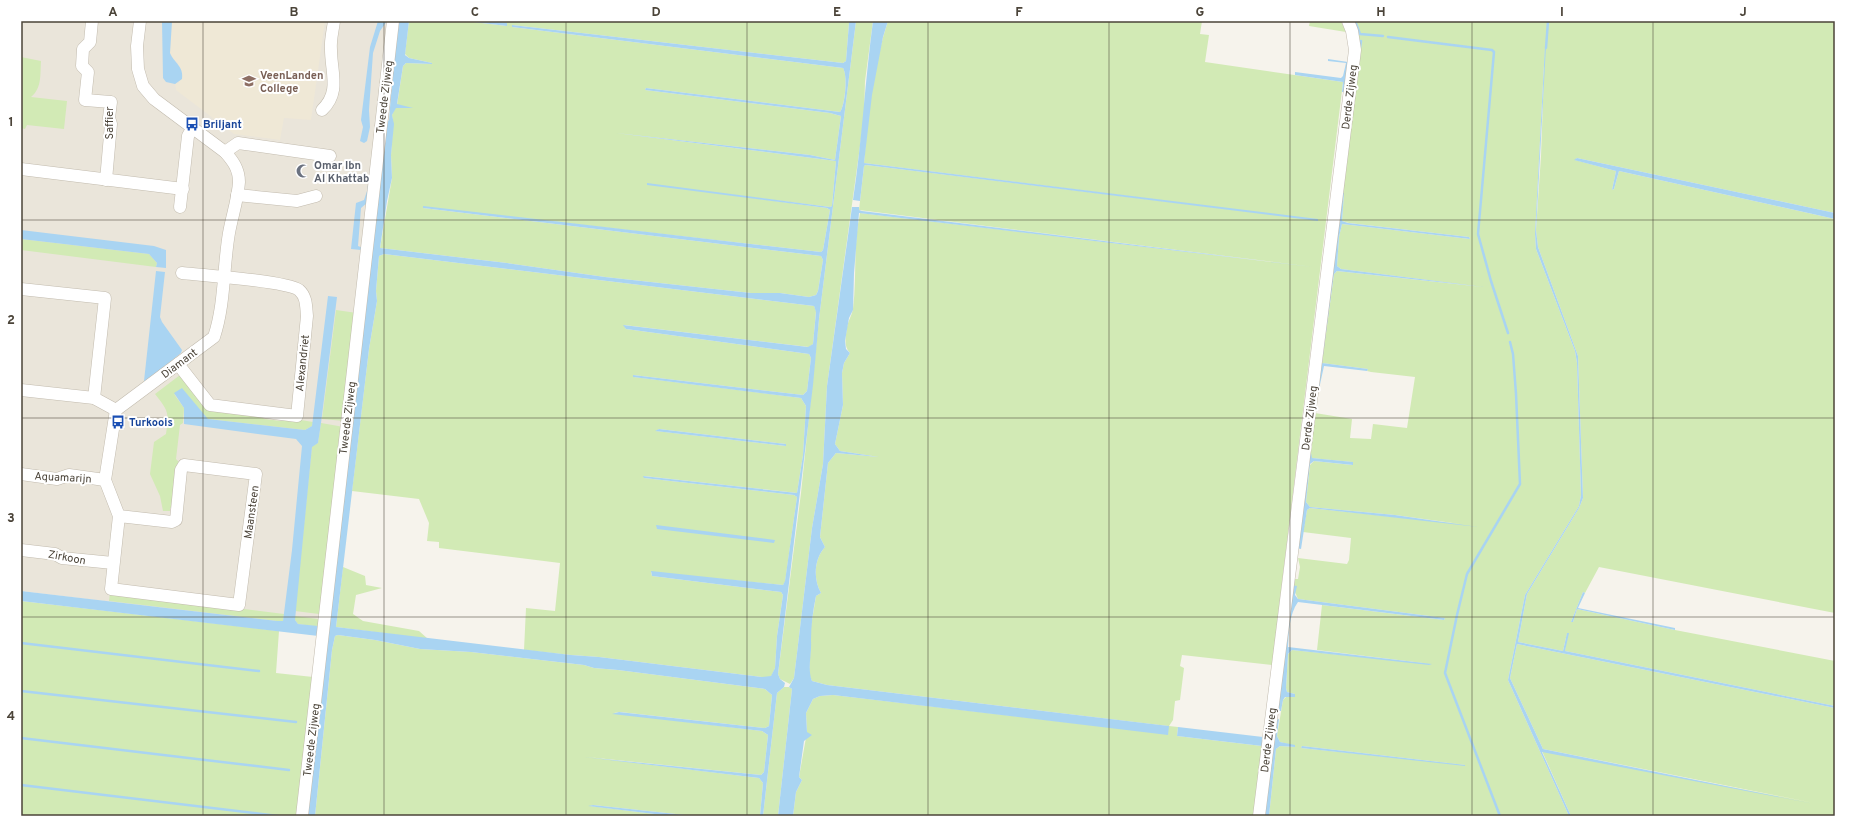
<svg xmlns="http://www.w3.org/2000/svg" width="1856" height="837" viewBox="0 0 1856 837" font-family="Overpass,sans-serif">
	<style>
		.residential { fill: #eae5da }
		.education { fill: #efe8d6 }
		.green { fill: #d2eab5; fill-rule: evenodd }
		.water { fill: #a9d4f2; fill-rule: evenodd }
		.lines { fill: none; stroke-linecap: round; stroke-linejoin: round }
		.stream { stroke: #a9d4f2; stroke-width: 2.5 }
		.minor-casing { stroke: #c2bbae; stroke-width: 13 }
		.minor { stroke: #fff; stroke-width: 12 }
		.grid { fill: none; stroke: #4b4439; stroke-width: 1; stroke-opacity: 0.55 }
		.labels { text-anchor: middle; stroke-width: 4; stroke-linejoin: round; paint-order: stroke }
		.education-label { font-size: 11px; font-weight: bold; fill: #785e54; stroke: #fff; text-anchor: start }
		.street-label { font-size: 11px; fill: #4b4439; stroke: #fff }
		.transit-label { font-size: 11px; font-weight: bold; fill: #164399; stroke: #fff; text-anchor: start }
		.worship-label { font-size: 11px; font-weight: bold; fill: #5b616d; stroke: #fff; text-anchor: start }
		.neatline { fill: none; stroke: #4b4439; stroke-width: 1.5 }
		.grid-label { font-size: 13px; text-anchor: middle; font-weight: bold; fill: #4b4439 }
	</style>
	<rect width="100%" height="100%" fill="#f6f3ec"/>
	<path class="residential" d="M21,21H397L389,120L386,124L328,628L21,591Z"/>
	<path class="education" d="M172,21H325L311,120L284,118L280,140L234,134L176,90L175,84L179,83L178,63L172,58L170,53Z"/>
	<g class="green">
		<path d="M409,21H465L507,26L506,23L490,21H848L849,23L846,61L843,63L512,25V27L843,68C848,75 845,105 840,112L646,88L645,90L830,113L841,116L835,160L810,155L616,133L836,161L832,206L830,207L647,184L827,208L830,210L823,250L821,252L423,207V208L821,256L823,260L818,291L816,295L809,297L780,293H751L605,277L507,263L380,248L392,178L391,155L393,124L392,115L395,108H411L397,105L403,66L406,63L432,64V63L409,58L405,54Z"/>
		<path d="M856,21H873L865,81L864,117L827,386L823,464L812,528L794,678L790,684L780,679L778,674L801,493L819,319Z"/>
		<path d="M888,21H1202L1200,34L1209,35L1205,62L1343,82L1272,665L1182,655L1180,666L1184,668L1180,700L1175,701L1173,720L1169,726L1178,727L1177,736L1262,746L1254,816H793L796,792L802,780L799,777L807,732L806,713L813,699L820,696L833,695L1168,734V726L827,685L812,681L809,674L811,640L810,632L816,596L821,593C813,579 814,559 825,547L820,537L828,463L836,453L879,457L840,451L835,444L843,405L842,373L844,363L850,353C843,346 846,336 847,327C848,321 852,315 853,309C857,277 853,245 860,213L1313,267L859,210L864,166L866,165L1318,220L864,163C868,116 873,66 888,21Z"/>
		<path d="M1310,21H1341L1346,32L1309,26Z"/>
		<path d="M1355,21H1835V213L1577,158L1575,160L1616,171L1612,190L1614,189L1619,171L1835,219V613L1599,567L1585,593L1583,592L1571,622H1573L1577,609L1675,630L1835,661V706L1565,651L1567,633L1563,651L1518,642L1527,594L1579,508L1583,498L1578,356L1538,247L1536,230L1541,156L1545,46L1535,234L1536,249L1575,351L1577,363L1581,495L1579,506L1525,595L1508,680L1569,816H1269L1276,749L1280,746L1295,747V746L1280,742L1277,736L1283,700L1286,697H1295V694L1287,692L1286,688L1288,654L1292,650L1431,664L1317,650L1322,605L1444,620L1445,618L1298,599L1292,585L1293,579H1298L1300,567L1298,558L1347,564L1349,560L1351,538L1303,532L1307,510L1310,508L1460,524L1395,515L1310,507L1306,502L1310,465L1314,461L1352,465V462L1311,458V452L1315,413L1352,419L1350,438L1371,439L1373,424L1407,428L1415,377L1371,372L1367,371L1368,369L1322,363L1334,274L1337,271L1483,287L1341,269L1337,266L1339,237L1342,224L1470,239L1469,237L1349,223L1342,221L1344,193L1341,192L1350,96L1359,35ZM1302,746L1465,765L1301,748Z"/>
		<path d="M21,57L41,61C40,75 42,88 31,97L67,101L64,129L27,125L25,129L21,128Z"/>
		<path d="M21,239L149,254L157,263L156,267L21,250Z"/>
		<path d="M384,254L814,306L816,311L813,344L809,347L624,325L626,329L809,354L811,358L807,391L803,395L633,375L634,377L801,398L806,406L803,455L797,493L644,476V478L794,495L797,497L785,582L783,585L651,572L652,576L781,592L783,595L777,636L775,668L771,677H762L599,657L571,655L524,650L526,608L555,611L560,563L439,548V542L427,541L429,523L419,499L352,491L369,349L377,301L376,291L379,256ZM659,429L786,444V446L656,431Z"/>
		<path d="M336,310L357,313L344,421L322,419Z"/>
		<path d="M180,375L209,407L262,416L264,419L281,421L289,418L313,422L312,426L305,430L208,419L174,394L184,408L183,423L180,425L176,459L179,462L175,505L170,508V511H163L160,496L150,474L154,442L166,434C169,412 169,412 155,394Z"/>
		<path d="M321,423L344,427L322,613L319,614L295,611L312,446L318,443Z"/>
		<path d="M343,567L365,576L366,585L382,588L356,595L353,614L363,621L419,631L428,639L336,627Z"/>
		<path d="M110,593L240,611L244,609L284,614L283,621H277L109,601Z"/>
		<path d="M21,601L279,631L276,673L313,677L297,816H21Z"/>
		<path d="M295,616L318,619L320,621V627L298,624L295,620Z"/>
		<path d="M338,635L375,640L420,649L471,652L584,665L594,668L618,670L765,689L772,695L769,726L765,728L620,712L614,713L762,731L768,735L764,772L761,775L587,757L759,778L763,783L760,816H694L593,805L590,806L671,816H315L332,650L335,636Z"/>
		<path d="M1517,644L1835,708V816H1571L1542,751L1814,803L1543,749L1510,678Z"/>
		<path d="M784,687H789L792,689L778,816H763L777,693Z"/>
	</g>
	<g class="water">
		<path d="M162,21H172L170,53C174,63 184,66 182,79L175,84L166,82L163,78Z"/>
		<path d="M378,21H387L380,31L373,53L369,110L370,127L367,141L364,143L360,141L363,127L361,120L370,47Z"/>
		<path d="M397,21H409L405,55L409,58L432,63V64L406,63L403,66L397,104L413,108H396L392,115L394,124L391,155L392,178L387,201L380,248L507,263L605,277L751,293H780L809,297L816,295L818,291L823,260L821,256L423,208V206L821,252L823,250L830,210L827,208L647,185V183L830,207L832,206L836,161L616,133L810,155L835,160L841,116L830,113L645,90L646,88L840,112C845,105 848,76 843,68L512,27V25L843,63L846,61L849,23L848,21H856L819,319L813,385L778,674L780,679L785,683L784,687L777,693L763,816H760L763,783L759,778L584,757L761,775L764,772L768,735L762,731L612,714L619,712L765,728L769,726L772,695L765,689L618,670L594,668L584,665L471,652L420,649L375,640L338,635L335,636L332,650L315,816H306L327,637L21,601V591L277,621H283L292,550L302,446L296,439L184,424V408L174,393L182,388L208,419L305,430L312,426L328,296L337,297L321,423L318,443L312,447L295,620L298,624L328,627L386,124L389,120ZM384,254L814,306L816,312L813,344L808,347L623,325L626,329L809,354L811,358L807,391L803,395L633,375V377L801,398L806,406L803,455L797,493L643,476L644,478L794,495L797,497L785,581L783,585L651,571L652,576L781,592L783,595L777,636L775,668L771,676L762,677L599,657L571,655L336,627L369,349L377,301L376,291L379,256Z"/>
		<path d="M465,21H490L507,23V26Z"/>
		<path d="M873,21H888L883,37L872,95L864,163L1318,219V221L866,165L864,166L860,201L853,200C862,141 865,81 873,21Z"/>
		<path d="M1545,46H1546L1536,230L1538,247L1578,356L1583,498L1579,508L1527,594L1518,642L1563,651L1567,633H1569L1565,651L1835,706V708L1517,644L1510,678L1543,749L1814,804L1542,752L1571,816H1569L1508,680L1525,595L1579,506L1581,495L1577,363L1575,351L1536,249L1535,234Z"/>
		<path d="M1328,59L1348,62L1345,92H1342L1343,82L1295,75V72L1341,78L1343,76L1346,63L1328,61Z"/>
		<path d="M1577,158L1835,213V219L1619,171L1614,189L1612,190L1616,171L1574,160Z"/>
		<path d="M370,172L368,202L361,208L358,246L363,248L361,250L351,249L356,203L364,200L367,191Z"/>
		<path d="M1341,192L1344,193L1342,221L1348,223L1469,237L1470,239L1342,224L1339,237L1337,266L1341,269L1484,287L1337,271L1334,274L1322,363L1368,369L1367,371L1324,366L1319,389L1317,388Z"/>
		<path d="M852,207H859V210L862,211L1313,267L859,213L854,273L853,310L849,318L845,341L846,349L850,353L844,363L842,373L843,405L835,444L840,451L879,457L836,453L828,463L820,537L825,547C814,559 813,579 821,593L816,596C813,611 811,625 811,640C812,655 807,668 812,681L827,685L1169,726L1168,735L833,695L820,696L813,699L806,713L807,732L812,735L804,741L799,777L802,780L796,792L793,816H778L792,689L789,687L794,678L812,528L823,464L827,386Z"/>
		<path d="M21,230L154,246L166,250V268L156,267L157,263L149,254L21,239Z"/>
		<path d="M156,271L165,272L160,317L162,322L182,350L181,353L147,381H144Z"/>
		<path d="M659,429L786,444V446L655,431Z"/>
		<path d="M1309,451L1311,453L1312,458L1353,462V465L1314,461L1310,464L1306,502L1310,507L1395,515L1478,527L1310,508L1307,510L1301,549L1296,548Z"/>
		<path d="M656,525L775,540L774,543L657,529Z"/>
		<path d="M1292,585L1297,586L1295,595L1298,599L1445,618L1444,620L1298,602C1289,614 1289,633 1288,647L1432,664L1429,665L1292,650L1288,654L1286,688L1287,692L1295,694V697H1285L1283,700L1281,711H1279L1278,701Z"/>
		<path d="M1583,592L1585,593L1578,608L1675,628V630L1577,609L1573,622H1571Z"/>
		<path d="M1279,719L1277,736L1280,742L1295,745V747L1280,746L1276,749L1269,816H1262L1276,720Z"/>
		<path d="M1178,727L1263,737L1262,746L1177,736Z"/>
		<path d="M1302,746L1465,765V766L1301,748Z"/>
		<path d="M593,805L694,816H671L588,806Z"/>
	</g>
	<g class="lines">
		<g class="stream">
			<path d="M1355,21L1360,34L1383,36"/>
			<path d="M1388,37L1492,50L1494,52L1478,234L1491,281L1508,333"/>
			<path d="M1360,48L1361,41"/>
			<path d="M1546,48L1548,21"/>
			<path d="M21,643L259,671"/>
			<path d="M21,691L296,722"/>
			<path d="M21,738L289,770"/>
			<path d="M21,785L278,816"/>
			<path d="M1500,816L1445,673L1457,615L1467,574L1520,484L1516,394L1513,354L1510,342"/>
		</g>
		<g class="minor-casing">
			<g id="minor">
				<path d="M92,21L90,42L83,49L82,66L88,72L85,100L111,102L109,118L111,124L106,180"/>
				<path d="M140,21L137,46L138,69L143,86L154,99L225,152"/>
				<path d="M322,110C341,92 331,72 331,50C330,40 333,30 334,21"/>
				<path d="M21,169L183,189"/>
				<path d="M237,195L297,201L316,196"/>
				<path d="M180,207L188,136L193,127"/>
				<path d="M21,289L105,298L94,398"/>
				<path d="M178,364L210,405L297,416L307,316C306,307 307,297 299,290C286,281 202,275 182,273"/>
				<path d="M21,390L94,398L116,410"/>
				<path d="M21,474L57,479L69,475L105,480"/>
				<path d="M119,516L172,522L176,520L181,470L184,465L256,474L239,605L111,589L119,516L105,480L116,410L214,337C225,304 223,268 229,233C232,216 238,199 239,182C239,169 233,161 225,152L238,143L330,156"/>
				<path d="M21,550L55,554L62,558L113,563"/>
				<path d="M302,816L393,21"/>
				<path d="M1259,816L1355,50L1352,31L1348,21"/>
			</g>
		</g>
		<use href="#minor" class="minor"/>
	</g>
	<path class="grid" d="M203,21V816M384,21V816M566,21V816M747,21V816M928,21V816M1109,21V816M1290,21V816M1472,21V816M1653,21V816M21,220H1835M21,418H1835M21,617H1835"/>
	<defs>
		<g id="school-bare" transform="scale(1.08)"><path d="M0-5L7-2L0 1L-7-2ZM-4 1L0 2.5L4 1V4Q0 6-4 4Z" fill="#8d6e63" stroke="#fff" stroke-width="2.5" paint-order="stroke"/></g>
		<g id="bus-bare" transform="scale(1.08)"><path d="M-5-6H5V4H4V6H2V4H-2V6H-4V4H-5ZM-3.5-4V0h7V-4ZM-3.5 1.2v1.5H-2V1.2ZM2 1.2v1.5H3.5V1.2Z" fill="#1a4fb4" stroke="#fff" stroke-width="2.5" paint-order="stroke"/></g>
		<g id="mosque-bare" transform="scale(1.08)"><path d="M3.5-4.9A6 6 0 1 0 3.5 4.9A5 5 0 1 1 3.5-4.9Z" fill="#6b7280" stroke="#fff" stroke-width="2.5" paint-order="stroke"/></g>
	</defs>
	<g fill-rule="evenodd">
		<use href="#school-bare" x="249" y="81"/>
		<use href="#bus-bare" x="192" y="124"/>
		<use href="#mosque-bare" x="303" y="171"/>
		<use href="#bus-bare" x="118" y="422"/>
	</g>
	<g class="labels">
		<g class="education-label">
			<text x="260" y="79">VeenLanden<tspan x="260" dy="13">College</tspan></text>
		</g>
		<g class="street-label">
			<text transform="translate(384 97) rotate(-83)" y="4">Tweede Zijweg</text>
			<text transform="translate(1349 97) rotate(-83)" y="4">Derde Zijweg</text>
			<text transform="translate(109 123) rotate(-90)" y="4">Saffier</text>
			<text transform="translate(179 363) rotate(-37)" y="4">Diamant</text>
			<text transform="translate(302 363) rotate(-84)" y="4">Alexandriet</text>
			<text transform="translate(347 418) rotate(-83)" y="4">Tweede Zijweg</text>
			<text transform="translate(1309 418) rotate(-83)" y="4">Derde Zijweg</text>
			<text transform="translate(63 477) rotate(3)" y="4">Aquamarijn</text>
			<text transform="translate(251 512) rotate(-82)" y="4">Maansteen</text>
			<text transform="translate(67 557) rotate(10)" y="4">Zirkoon</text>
			<text transform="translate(311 740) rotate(-83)" y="4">Tweede Zijweg</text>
			<text transform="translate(1268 740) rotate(-83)" y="4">Derde Zijweg</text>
		</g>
		<g class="transit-label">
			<text x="203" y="128">Briljant</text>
			<text x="129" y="426">Turkoois</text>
		</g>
		<g class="worship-label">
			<text x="314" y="169">Omar Ibn<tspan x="314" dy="13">Al Khattab</tspan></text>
		</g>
	</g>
	<rect width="1856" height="837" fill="none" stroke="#ffffff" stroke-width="44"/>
	<rect x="22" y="22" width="1812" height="793" class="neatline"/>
	<g class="grid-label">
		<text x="113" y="16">A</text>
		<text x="294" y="16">B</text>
		<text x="475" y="16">C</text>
		<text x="656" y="16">D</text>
		<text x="837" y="16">E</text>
		<text x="1019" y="16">F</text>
		<text x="1200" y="16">G</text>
		<text x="1381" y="16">H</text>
		<text x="1562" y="16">I</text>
		<text x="1743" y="16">J</text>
		<text x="11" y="126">1</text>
		<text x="11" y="324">2</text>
		<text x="11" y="522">3</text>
		<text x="11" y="720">4</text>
	</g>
</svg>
